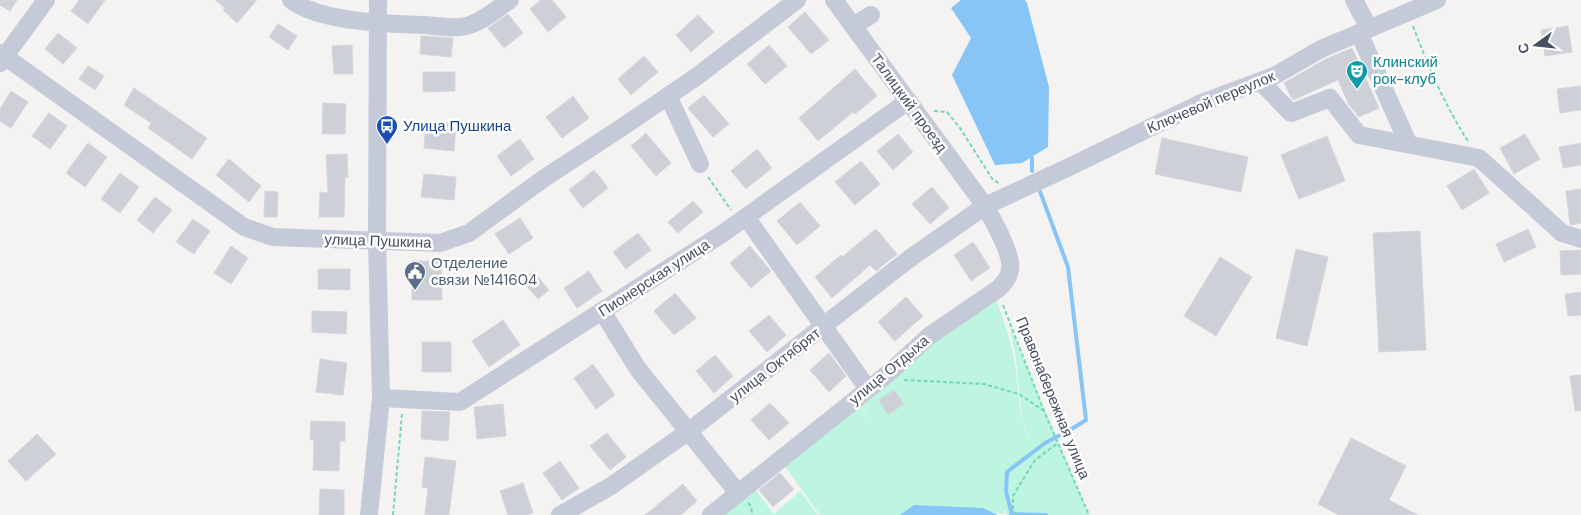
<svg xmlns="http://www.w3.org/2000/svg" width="1581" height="515" viewBox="0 0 1581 515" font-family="'DM Sans',sans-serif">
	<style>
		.green { fill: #bef5e0 }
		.water { fill: #87c5f6 }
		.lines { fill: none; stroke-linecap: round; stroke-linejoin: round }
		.stream { stroke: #87c5f6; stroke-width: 4 }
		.building { fill: #ced0d8; stroke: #d6d6de }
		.path { stroke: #72d7bd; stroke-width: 2; stroke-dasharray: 4 2.5; stroke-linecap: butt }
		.minor { stroke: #c5cad8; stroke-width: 18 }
		.labels { text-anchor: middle; stroke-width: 5; stroke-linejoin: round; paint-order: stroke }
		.culture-label { font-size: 15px; fill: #0d838f; stroke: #fff; text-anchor: start }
		.street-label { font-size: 15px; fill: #474f62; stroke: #fff }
		.transit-label { font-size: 15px; fill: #164399; stroke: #fff; text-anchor: start }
		.service-label { font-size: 15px; fill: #4e5e75; stroke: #fff; text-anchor: start }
	</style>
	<rect width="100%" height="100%" fill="#f4f3f2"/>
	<g class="green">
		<path d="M995,296C1002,316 1010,337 1014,358C1020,387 1016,415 1030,441L1022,420L1016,359L1009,324L1089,515H1007L1004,510V514L923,506L910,515H820L780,460L851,393L875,426L852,392Z"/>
		<path d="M747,479L774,514L800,491L818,515H710Z"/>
	</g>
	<g class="water">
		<path d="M961,0H1025L1027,3L1049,87L1048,147L1022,163L995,165L952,75L971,38L951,8Z"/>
		<path d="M914,505L983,508L998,515H900Z"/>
	</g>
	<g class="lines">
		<g class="stream">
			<path d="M1032,158V171"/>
			<path d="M1011,514L1046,515"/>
			<path d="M1012,515L1006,491L1007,472L1045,443L1070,430L1086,420L1068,267L1038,186"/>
		</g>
	</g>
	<g class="building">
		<path d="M0,0H17L10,11L0,5Z"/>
		<path d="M79,0H105L88,24L71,11Z"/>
		<path d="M215,0H257L237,23L223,10L225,8Z"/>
		<path d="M541,0H552L566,17L548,32L530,9Z"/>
		<path d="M805,12L829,40L811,54L788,27Z"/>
		<path d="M508,14L523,33L504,48L488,28Z"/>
		<path d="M698,15L714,32L691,52L676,35Z"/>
		<path d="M278,24L297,36L288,50L269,37Z"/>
		<path d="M1568,26L1572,52L1545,56L1541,30Z"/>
		<path d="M58,33L77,48L63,64L45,49Z"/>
		<path d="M421,36L453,38L451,57L420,54Z"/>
		<path d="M352,45L353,74H334L332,46Z"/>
		<path d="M769,45L787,66L765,84L747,64Z"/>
		<path d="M1352,48L1379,108L1359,117L1349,105L1338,80L1293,100L1291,97L1284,83L1326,59Z"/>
		<path d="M644,56L658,72L631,95L618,79Z"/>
		<path d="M88,66L104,76L95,90L79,79Z"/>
		<path d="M855,69L877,96L855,114L853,112L818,141L799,118Z"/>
		<path d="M423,72H455V91L423,92Z"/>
		<path d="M1581,86V110L1560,113L1557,89Z"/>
		<path d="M134,88L207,138L192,159L148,128L151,123L124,105Z"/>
		<path d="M11,91L28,102L11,128L0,121V109Z"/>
		<path d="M704,95L729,124L713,137L688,108Z"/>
		<path d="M573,96L589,118L562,138L546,117Z"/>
		<path d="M323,103L346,104L345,134H322Z"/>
		<path d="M49,113L67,126L50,149L32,136Z"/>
		<path d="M426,121L456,124L454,151L424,148Z"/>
		<path d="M646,133L671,163L656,176L631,146Z"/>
		<path d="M898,134L913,152L893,170L877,151Z"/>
		<path d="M1525,134L1540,159L1514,174L1500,148Z"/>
		<path d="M1327,136L1345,181L1299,199L1281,155Z"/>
		<path d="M1162,138L1248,157L1241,192L1155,174Z"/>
		<path d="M520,139L534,159L511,176L497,156Z"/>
		<path d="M88,143L107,157L85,187L66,173Z"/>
		<path d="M1581,143V165L1563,168L1559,147Z"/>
		<path d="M757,149L772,168L746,189L731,171Z"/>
		<path d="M347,154L348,177H345L344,217H319L320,192L328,193L326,155Z"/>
		<path d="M229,159L261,186L249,202L216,175Z"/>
		<path d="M861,161L880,184L855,205L835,182Z"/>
		<path d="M1474,169L1489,193L1462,210L1447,186Z"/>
		<path d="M594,170L608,188L583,208L569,190Z"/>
		<path d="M120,173L139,187L120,213L101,199Z"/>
		<path d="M424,174L456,177L454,200L421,197Z"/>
		<path d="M932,187L949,208L930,224L912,204Z"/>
		<path d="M1581,189V223L1570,225L1566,191Z"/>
		<path d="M265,191L278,192L277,217H264Z"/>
		<path d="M155,197L172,210L153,233L137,220Z"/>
		<path d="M693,201L703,212L678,233L668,222Z"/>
		<path d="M800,202L820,226L797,245L777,221Z"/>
		<path d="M520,218L533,238L509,254L495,234Z"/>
		<path d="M193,219L210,231L194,254L176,242Z"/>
		<path d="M876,229L897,254L876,271L870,265L832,298L815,277L841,255L842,257Z"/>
		<path d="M1528,229L1536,247L1504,262L1496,244Z"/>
		<path d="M1420,231L1426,350L1379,352L1373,233Z"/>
		<path d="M638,233L651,250L626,269L613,252Z"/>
		<path d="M973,242L990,268L971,281L954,255Z"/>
		<path d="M231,246L248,258L231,284L214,273Z"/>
		<path d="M750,246L771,271L751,288L730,263Z"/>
		<path d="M1296,249L1328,257L1307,346L1276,338Z"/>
		<path d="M1581,250V274L1561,275L1560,251Z"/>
		<path d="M1220,257L1252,277L1216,336L1184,316Z"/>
		<path d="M412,261H441L442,300H412Z"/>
		<path d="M318,269H350V290L318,289Z"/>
		<path d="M533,271L549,290L538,299L522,281Z"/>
		<path d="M589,271L602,291L577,308L564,288Z"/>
		<path d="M1581,292V315L1568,316L1565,294Z"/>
		<path d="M675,293L696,318L674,335L654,311Z"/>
		<path d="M906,297L923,316L895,341L878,322Z"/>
		<path d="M312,311L347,312L346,334L312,332Z"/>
		<path d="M769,315L786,335L767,352L749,331Z"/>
		<path d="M503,320L520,345L489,367L472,341Z"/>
		<rect x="422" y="342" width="29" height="30"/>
		<path d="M829,353L846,376L829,392L810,370Z"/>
		<path d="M715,355L733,376L714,393L696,371Z"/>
		<path d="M320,359L347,363L343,395L316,392Z"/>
		<path d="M593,364L615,395L596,409L574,378Z"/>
		<path d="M1581,375V411H1575L1570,376Z"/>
		<path d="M894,390L904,404L888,415L879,400Z"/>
		<path d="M770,403L789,423L769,440L751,420Z"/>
		<path d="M503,404L506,436L477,439L474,407Z"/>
		<path d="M422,411L450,412L448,441L421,439Z"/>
		<path d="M311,421L345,422V441H340L339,471L313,470L314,440H310Z"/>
		<path d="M607,433L626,457L610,470L590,446Z"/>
		<path d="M37,434L56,454L26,481L8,461Z"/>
		<path d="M1351,438L1406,466L1389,500L1418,515H1339L1318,504Z"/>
		<path d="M425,457L456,461L449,515H425L428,488L422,487Z"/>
		<path d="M560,461L579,488L562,500L543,473Z"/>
		<path d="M780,473L794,489L773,507L759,490Z"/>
		<path d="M523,483L533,513L527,515H508L500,491Z"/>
		<path d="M683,484L697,501L681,515H645Z"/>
		<path d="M320,489L344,490V515H319Z"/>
	</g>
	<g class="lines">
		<g class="path">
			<path d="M1413,26C1428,66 1445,106 1468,141"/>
			<path d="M934,111L947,112L960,128L993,180L999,183"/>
			<path d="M708,177L731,210"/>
			<path d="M1003,305L1044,411L1089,515"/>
			<path d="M904,380L984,384L1019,394L1044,411"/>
			<path d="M748,503L751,506L752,515"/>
			<path d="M393,515L402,414"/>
			<path d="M1016,515L1013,510V496L1022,481L1035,460L1058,443"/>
		</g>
		<g class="minor">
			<path d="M291,0C320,22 388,24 425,25C436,26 449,28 460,27C479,25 495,10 510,0"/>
			<path d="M1354,0L1369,28"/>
			<path d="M853,26L871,15"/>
			<path d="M1359,33L1408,143"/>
			<path d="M0,53L244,227L273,237L440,243L469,233L543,179L624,126L696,77L797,0"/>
			<path d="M0,63L46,0"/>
			<path d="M1261,82L1291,113L1330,98L1359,135L1479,158L1562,233L1581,239"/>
			<path d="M668,96L700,164"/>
			<path d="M746,217L868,389"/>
			<path d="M602,311L638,369L738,493"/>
			<path d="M381,398L460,402L722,234L908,101"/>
			<path d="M369,515L381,398L377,240L378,0"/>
			<path d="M560,515L611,486L689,431L909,259L985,206L1067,168L1199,104L1274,76L1321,49L1437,0"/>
			<path d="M711,515L891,371L929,336L998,289C1004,283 1009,278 1010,269C1013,256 992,218 985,206L834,0"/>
		</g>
	</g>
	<defs>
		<g id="theatre-pin" transform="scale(1.125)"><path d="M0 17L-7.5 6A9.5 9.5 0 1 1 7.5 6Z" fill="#0f9aa8" stroke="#fff"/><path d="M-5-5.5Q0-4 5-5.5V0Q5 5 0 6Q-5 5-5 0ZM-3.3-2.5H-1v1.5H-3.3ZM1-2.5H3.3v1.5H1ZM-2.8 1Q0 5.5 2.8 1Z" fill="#fff"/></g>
		<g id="bus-pin" transform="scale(1.125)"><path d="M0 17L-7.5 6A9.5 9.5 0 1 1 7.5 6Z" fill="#1a4fb4" stroke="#fff"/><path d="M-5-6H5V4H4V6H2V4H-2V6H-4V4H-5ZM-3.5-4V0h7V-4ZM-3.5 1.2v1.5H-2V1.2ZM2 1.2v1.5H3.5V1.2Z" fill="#fff"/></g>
		<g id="civic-pin" transform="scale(1.125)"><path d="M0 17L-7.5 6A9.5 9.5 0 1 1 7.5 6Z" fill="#5c6f8a" stroke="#fff"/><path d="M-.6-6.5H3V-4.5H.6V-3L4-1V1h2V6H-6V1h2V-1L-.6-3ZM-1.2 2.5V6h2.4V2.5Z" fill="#fff"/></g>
	</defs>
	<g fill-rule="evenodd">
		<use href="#theatre-pin" x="1357" y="71"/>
		<use href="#bus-pin" x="387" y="126"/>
		<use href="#civic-pin" x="415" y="272"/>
	</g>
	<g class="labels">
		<g class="culture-label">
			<text x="1373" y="67">Клинский<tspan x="1373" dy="17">рок-клуб</tspan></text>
		</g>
		<g class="street-label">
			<text transform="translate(1211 102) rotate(-23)" y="5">Ключевой переулок</text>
			<text transform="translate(909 103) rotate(54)" y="5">Талицкий проезд</text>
			<text transform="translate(378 241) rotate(2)" y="5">улица Пушкина</text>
			<text transform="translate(654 278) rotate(-33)" y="5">Пионерская улица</text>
			<text transform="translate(775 365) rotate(-38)" y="5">улица Октябрят</text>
			<text transform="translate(889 370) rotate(-40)" y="5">улица Отдыха</text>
			<text transform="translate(1053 398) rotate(68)" y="5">Правонабережная улица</text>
		</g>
		<g class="transit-label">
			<text x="403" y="131">Улица Пушкина</text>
		</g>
		<g class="service-label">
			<text x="431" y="268">Отделение<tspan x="431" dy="17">связи №141604</tspan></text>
		</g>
	</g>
	<g transform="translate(1536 45) rotate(255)" stroke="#ffffff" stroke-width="4" paint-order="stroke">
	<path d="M0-4L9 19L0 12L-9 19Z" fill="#474f62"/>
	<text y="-8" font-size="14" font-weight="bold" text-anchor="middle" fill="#474f62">С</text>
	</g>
</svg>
